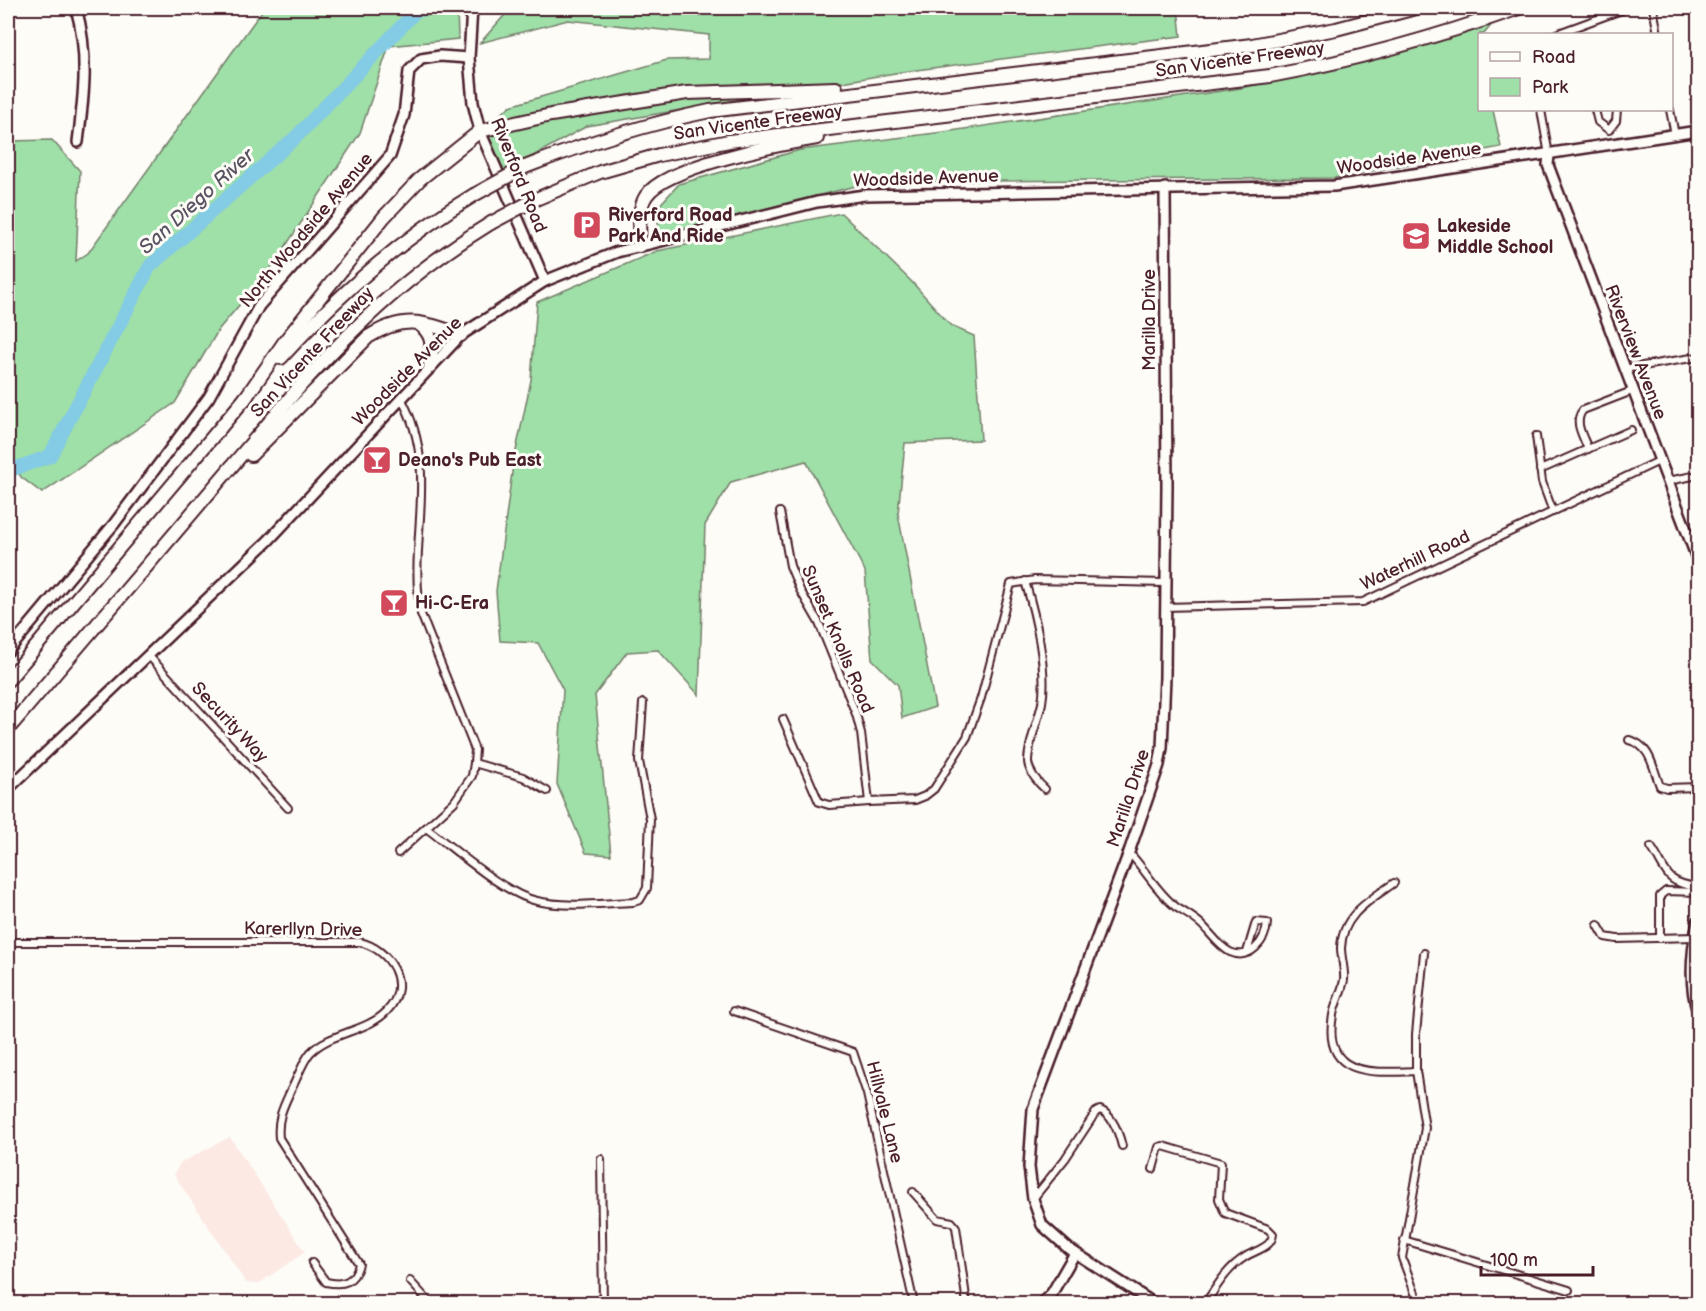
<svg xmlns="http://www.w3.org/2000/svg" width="1706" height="1311" viewBox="0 0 1706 1311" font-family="'Balsamiq Sans',sans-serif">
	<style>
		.built { fill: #fce9e4 }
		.green { fill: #9fdfa8; stroke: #747f6a; stroke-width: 1.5 }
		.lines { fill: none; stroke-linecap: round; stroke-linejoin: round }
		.river { stroke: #84cbe5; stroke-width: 14 }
		.street-casing { stroke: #4a1f2b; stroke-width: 10 }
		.secondary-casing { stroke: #4a1f2b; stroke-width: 14 }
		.highway-casing { stroke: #4a1f2b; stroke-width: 16 }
		.street { stroke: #fdfcf7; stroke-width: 6 }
		.secondary { stroke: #fdfcf7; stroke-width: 9 }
		.highway { stroke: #fdfcf7; stroke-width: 12 }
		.highway-bridge-casing { stroke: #4a1f2b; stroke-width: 16; stroke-linecap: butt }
		.highway-bridge { stroke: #fdfcf7; stroke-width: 12 }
		.labels { text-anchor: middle; stroke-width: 6; stroke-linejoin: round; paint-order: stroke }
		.street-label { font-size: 18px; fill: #4a1f2b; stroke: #fdfcf7 }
		.poi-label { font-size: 18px; font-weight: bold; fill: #4a1f2b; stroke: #fdfcf7; text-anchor: start }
		.water-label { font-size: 20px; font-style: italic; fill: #5b5363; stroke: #fdfcf7 }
	</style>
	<rect width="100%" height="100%" fill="#fdfcf7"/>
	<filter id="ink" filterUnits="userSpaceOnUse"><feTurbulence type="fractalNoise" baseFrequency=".0167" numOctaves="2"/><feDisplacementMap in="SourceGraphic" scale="12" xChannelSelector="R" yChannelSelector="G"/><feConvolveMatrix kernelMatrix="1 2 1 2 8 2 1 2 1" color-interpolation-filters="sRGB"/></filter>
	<g filter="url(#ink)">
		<path class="built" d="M230,1137L305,1252L258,1284L246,1283L174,1175L180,1163Z"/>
		<g class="green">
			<path d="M264,8H457L458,39L389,46L360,133L274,264L219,329L175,403L42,493L21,477L8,454V141L52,140L80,171L76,261L88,253Z"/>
			<path d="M511,8H1178L1181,36L901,72L587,126L504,172L485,129L510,106L667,60L709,59V35L568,20L480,43Z"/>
			<path d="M1493,23L1484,34H1480V110H1493L1501,147L1334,178L872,182L660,235L656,209L679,184L800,150L944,132L1241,88L1370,59Z"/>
			<path d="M841,213L912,282L951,326L974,336L981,440L905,443L898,514L935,707L902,718L898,685L872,659L865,571L806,461L731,482L705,525L699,695L658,650L627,652L595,695L611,855L586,853L557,784L563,690L538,643L500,641L496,591L513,465L531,380L537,302L657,251Z"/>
		</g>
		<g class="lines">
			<path class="river" d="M8,471L50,456L150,266L296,137L416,11L426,8"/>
			<g class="street-casing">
				<g id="street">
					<path d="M1653,8L1658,34"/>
					<path d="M1556,34L1627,8"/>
					<path d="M1541,110L1549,155"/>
					<path d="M1595,110L1598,122L1609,130L1616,121L1617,110"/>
					<path d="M1670,110L1675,135"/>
					<path d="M1624,369L1698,357"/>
					<path d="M1536,436L1542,482L1553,512"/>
					<path d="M1588,449C1583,436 1573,422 1583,410L1632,391"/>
					<path d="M1540,470L1631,430"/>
					<path d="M1668,481L1698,475"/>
					<path d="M780,512L790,566L800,590L819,623L856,714L861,733L869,802L915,800L925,796L934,789L967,737L981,698L1011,584L1035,580L1165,583"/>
					<path d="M1025,581C1035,614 1048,669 1042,703C1038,722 1028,743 1028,762C1029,772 1038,783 1045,789"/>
					<path d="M1165,607L1363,602L1659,461"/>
					<path d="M149,656L288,808"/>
					<path d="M783,719L819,802L829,805L869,802"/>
					<path d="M1629,740C1651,745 1653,769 1660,786L1667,788L1698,787"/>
					<path d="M474,763L523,777L547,791"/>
					<path d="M426,828C455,849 504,894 537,901C567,908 603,903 633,902L640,900L647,888L650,819L639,761L643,703"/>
					<path d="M1651,847C1668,872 1664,883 1698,887"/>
					<path d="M398,853L454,802L472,776L474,763L475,750L421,614C407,540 441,470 401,398"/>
					<path d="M1128,855L1133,857C1147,873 1159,894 1176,907C1185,913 1195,918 1203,926C1211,934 1220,947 1230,952C1250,961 1266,941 1267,923L1256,922L1247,952"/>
					<path d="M1394,883C1370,900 1342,915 1341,948C1341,958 1345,969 1344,980C1342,992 1335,1003 1333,1015C1322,1077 1371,1073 1416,1071"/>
					<path d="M1598,925L1605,937L1617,939L1695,937"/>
					<path d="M1660,938V896L1666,891L1698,892"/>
					<path d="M8,942H359C389,948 413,984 387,1011C367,1032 330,1032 310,1053C302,1063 297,1079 291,1090C283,1107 277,1119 279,1138L359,1264C354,1282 344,1286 326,1282L312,1263"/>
					<path d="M734,1011L853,1052L867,1094L914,1304"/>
					<path d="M601,1159L603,1304"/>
					<path d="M1153,1169L1159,1147L1163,1146L1221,1163L1219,1199L1225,1213L1268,1229L1273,1234C1272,1248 1255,1250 1245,1257C1227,1268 1217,1286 1205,1304"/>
					<path d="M913,1192L937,1219L952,1222L956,1227L967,1304"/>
					<path d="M1033,1199L1065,1159L1096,1112L1100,1110C1113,1115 1119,1134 1122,1146"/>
					<path d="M1404,1240L1569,1290"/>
					<path d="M410,1281L431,1304"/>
					<path d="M1419,1304L1402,1258L1425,1128L1416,1071V1034L1424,953"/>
				</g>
			</g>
			<g class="secondary-casing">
				<g id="secondary">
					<path d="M76,8C89,53 84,95 78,142"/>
					<path d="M472,8L469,58L473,103L480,131L545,281"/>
					<path d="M1549,155L1548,165L1698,561"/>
					<path d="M8,651L114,524L209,397L259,306L390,156L404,115L409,71L421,59L440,56L469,58"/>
					<path d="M8,789L268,541L461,335L545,281L617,252L817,202L865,195L1334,186L1698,131"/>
					<path d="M1698,921C1692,950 1688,983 1698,1012"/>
					<path d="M1041,1304L1052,1293L1075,1253"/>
					<path d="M1155,1304L1069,1249L1042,1225L1033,1199L1029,1167L1033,1109L1128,855L1159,765L1162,748L1165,677L1167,485L1165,188"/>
				</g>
			</g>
			<g class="highway-casing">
				<g id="highway">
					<path d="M525,167C586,143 646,124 710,111L1252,45L1336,29L1416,8"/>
					<path d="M536,199L600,172L659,155L729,141L1270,76C1356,60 1437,37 1519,8"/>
					<path d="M639,246C640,231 637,210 646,196C665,166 781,144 817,138"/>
					<path d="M417,323C435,334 432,347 430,366"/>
					<path d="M281,358C338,295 400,239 474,195"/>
					<path d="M244,400L285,341L384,217L420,179L480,131L551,115L687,93L836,88"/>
					<path d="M251,455L368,337C404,314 423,322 461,335"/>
					<path d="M8,680L247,396"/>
					<path d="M8,729L301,385C361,319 414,270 491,223"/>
				</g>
			</g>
			<use href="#street" class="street"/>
			<use href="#secondary" class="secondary"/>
			<use href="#highway" class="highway"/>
			<g class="highway-bridge-casing">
				<g id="highway-bridge">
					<path d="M474,195L525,167"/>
					<path d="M491,223L536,199"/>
				</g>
			</g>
			<use href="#highway-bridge" class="highway-bridge"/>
		</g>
	</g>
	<defs>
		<g id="parking-square" transform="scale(1.5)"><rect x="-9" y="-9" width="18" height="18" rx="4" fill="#d1495b" stroke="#fdfcf7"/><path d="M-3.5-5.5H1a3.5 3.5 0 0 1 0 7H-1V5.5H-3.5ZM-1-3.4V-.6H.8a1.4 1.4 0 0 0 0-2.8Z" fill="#fff"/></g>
		<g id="school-square" transform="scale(1.5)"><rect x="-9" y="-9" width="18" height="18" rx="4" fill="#d1495b" stroke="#fdfcf7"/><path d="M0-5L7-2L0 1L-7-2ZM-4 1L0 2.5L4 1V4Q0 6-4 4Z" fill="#fff"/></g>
		<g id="bar-square" transform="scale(1.5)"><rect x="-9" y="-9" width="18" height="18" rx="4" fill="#d1495b" stroke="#fdfcf7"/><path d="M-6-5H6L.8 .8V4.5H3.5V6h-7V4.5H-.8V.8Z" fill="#fff"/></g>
	</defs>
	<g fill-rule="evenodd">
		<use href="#parking-square" x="587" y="225"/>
		<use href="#school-square" x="1416" y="236"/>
		<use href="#bar-square" x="377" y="460"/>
		<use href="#bar-square" x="394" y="603"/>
	</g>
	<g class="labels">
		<g class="street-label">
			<text transform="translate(1240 59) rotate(-8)" y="6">San Vicente Freeway</text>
			<text transform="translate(758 122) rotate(-8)" y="6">San Vicente Freeway</text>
			<text transform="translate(1409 158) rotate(-8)" y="6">Woodside Avenue</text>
			<text transform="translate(519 175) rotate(68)" y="6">Riverford Road</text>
			<text transform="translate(926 178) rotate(-2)" y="6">Woodside Avenue</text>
			<text transform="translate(306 230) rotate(-50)" y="6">North Woodside Avenue</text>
			<text transform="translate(1149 320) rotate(-90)" y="6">Marilla Drive</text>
			<text transform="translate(312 352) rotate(-47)" y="6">San Vicente Freeway</text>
			<text transform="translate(1636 352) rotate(69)" y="6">Riverview Avenue</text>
			<text transform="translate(407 371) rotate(-45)" y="6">Woodside Avenue</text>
			<text transform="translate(1415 560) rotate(-25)" y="6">Waterhill Road</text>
			<text transform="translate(838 639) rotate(67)" y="6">Sunset Knolls Road</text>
			<text transform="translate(230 722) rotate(47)" y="6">Security Way</text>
			<text transform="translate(1128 798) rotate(-72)" y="6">Marilla Drive</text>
			<text transform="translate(303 929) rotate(1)" y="6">Karerllyn Drive</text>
			<text transform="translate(885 1112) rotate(76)" y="6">Hillvale Lane</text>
		</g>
		<g class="poi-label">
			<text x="608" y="221">Riverford Road<tspan x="608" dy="21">Park And Ride</tspan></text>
			<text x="1437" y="232">Lakeside<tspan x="1437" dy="21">Middle School</tspan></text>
			<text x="398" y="466">Deano's Pub East</text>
			<text x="415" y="609">Hi-C-Era</text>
		</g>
		<g class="water-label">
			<text transform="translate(196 201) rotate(-42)" y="7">San Diego River</text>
		</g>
	</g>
	<rect width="1706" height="1311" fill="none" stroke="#fdfcf7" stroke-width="30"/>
	<rect x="15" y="15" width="1676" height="1281" fill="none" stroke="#4a1f2b" stroke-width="2" filter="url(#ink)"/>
	<rect x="1478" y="33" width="195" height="78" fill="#fdfcf7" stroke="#b5a4a5" stroke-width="1.5"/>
	<rect x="1490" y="52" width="30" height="9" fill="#fdfcf7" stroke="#b5a4a5" stroke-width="1.5"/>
	<text x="1532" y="63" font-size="18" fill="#4a1f2b">Road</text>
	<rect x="1490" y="78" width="30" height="18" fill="#9fdfa8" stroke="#b5a4a5" stroke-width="1.5"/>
	<text x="1532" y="93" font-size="18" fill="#4a1f2b">Park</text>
	<path d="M1481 1266v9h112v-9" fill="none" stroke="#4a1f2b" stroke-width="3"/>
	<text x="1490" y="1266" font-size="18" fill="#4a1f2b" stroke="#fdfcf7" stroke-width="4.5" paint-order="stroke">100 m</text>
</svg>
